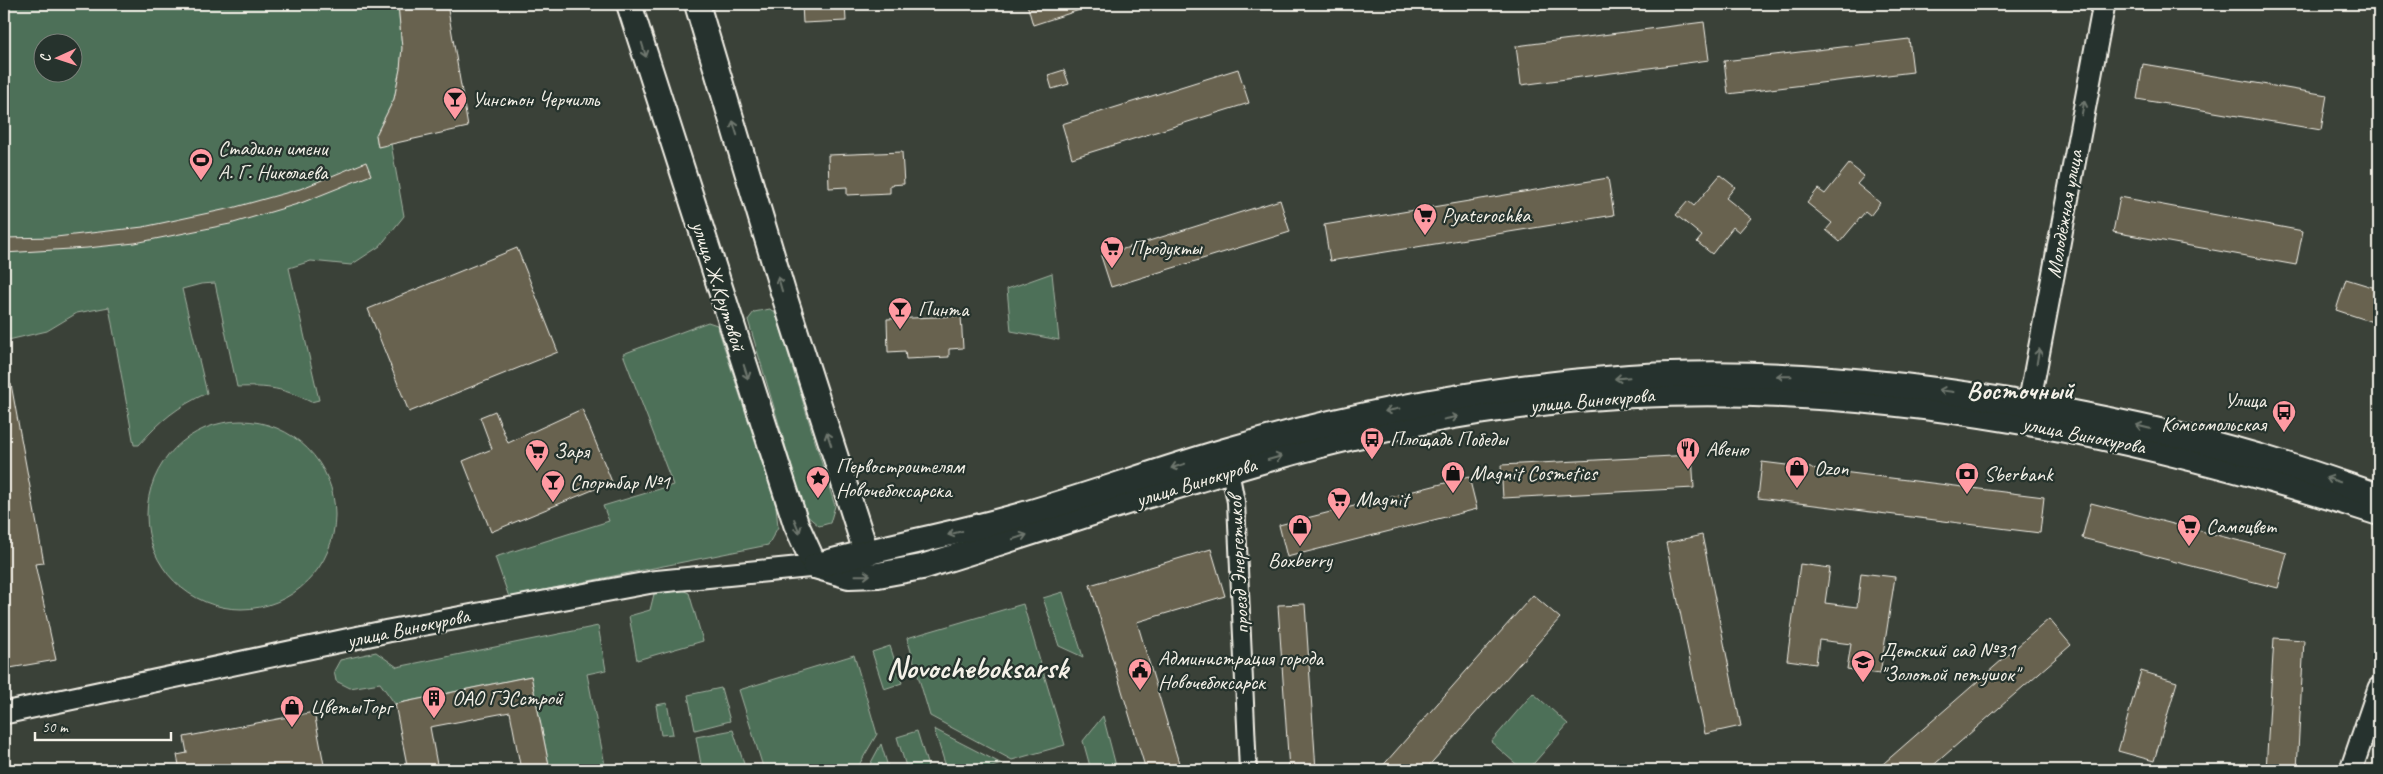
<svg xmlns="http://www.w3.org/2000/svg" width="2383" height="774" viewBox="0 0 2383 774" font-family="Caveat,sans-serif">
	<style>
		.green { fill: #4e6f59; stroke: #a1b0a0; fill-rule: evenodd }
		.building { fill: #676250; stroke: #f4f1e8 }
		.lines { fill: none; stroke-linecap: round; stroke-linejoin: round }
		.minor-casing { stroke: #f4f1e8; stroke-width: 20 }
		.tertiary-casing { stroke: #f4f1e8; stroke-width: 25 }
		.secondary-casing { stroke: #f4f1e8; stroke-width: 28 }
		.minor { stroke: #26332d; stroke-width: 16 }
		.tertiary { stroke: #26332d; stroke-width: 21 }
		.secondary { stroke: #26332d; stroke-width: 24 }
		.oneway { stroke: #6e766e }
		.labels { text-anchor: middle; stroke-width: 4.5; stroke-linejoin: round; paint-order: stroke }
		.poi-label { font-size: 21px; fill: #f4f1e8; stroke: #26332d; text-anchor: start }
		.street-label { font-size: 21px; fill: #f4f1e8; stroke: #26332d }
		.district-label { font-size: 26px; font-weight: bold; fill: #f4f1e8; stroke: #26332d }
		.town-label { font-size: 31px; font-weight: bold; fill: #f4f1e8; stroke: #26332d }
	</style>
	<rect width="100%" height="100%" fill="#3a4138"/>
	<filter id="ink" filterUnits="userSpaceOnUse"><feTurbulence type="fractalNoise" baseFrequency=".02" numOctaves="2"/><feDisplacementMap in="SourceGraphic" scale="10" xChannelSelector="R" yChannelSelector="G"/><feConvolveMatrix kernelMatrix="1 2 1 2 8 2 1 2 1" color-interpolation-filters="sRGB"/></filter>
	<g filter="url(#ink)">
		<g class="green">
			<path d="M4,4H398L402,48L400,69L394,99L376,135L378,146L391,144L404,216L380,246L351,265L311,261L289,268L319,400L311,402C283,388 269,386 237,387L215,283L201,284L182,289L207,393C177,407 161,420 139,445H134L109,307L77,313L47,331L4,341ZM42,42H72V72H42Z"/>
			<path d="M1052,273L1059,340L1011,331L1007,289Z"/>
			<path d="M770,309L776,314L835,506L830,523L819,526L806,515L748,320L754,312Z"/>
			<path d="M708,322L717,325L776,506L778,527L768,545L509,597L495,557L609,521L603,506L673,485L623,354Z"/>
			<circle cx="241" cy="515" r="94"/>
			<path d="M671,585L689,593L703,641L637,660L629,616L650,610L656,586Z"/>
			<path d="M1063,592L1083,657L1059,646L1043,598Z"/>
			<path d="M1023,604L1065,745L1012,760L930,716L907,638Z"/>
			<path d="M598,626L606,670L587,674L606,770H550L531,676L395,704L380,683L350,688L336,681L334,671L340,660L376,652L397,667Z"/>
			<path d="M890,646L902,683L884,689L872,652Z"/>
			<path d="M854,655L877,734L856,770H764L739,690Z"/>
			<path d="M721,688L730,721L695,730L688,695Z"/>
			<path d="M1533,693L1568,724L1528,770H1523L1491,742Z"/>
			<path d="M667,703L673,734L661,735L656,705Z"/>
			<path d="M1103,716L1117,770H1091L1083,741Z"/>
			<path d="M934,729L1002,764L981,770H947Z"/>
			<path d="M733,730L746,770H702L696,737Z"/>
			<path d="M917,731L929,770H907L897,737Z"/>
			<path d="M881,744L889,770H867Z"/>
		</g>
		<g class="building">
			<path d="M398,4H447L468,127L378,147L376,135L394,99L400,69L402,48Z"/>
			<path d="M802,4H845L846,21L803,23Z"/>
			<path d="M1027,4H1088L1089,7L1033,25Z"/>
			<path d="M1704,22L1709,60L1521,85L1516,46Z"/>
			<path d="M1909,39L1913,72L1728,94L1724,61Z"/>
			<path d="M2143,64L2327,95L2321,130L2137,99Z"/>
			<path d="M1238,69L1249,103L1072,158L1062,124Z"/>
			<path d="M1064,70L1069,84L1052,89L1048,75Z"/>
			<path d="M902,152L904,184L890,185V193L847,195V187L829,188L828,155Z"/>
			<path d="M366,162L371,175L301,203L230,224L135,243L87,248L4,253V238L56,237L143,227L232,208L300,189Z"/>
			<path d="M1849,164L1864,176L1857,184L1880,203L1870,216L1865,212L1840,242L1826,230L1832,223L1807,203L1818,189L1825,194Z"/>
			<path d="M1720,175L1735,187L1726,198L1751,218L1739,232L1733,227L1712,254L1697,242L1702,236L1676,215L1688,201L1694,206Z"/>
			<path d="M1608,178L1614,215L1330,261L1324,225Z"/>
			<path d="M2120,197L2303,231L2296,265L2113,232Z"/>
			<path d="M1280,200L1290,232L1111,287L1101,256Z"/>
			<path d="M517,248L558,352L409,412L368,309Z"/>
			<path d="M2346,279L2379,289V324L2336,310Z"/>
			<path d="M961,316L963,348L949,349V357L906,359L905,351L888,352L887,319Z"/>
			<path d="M11,384L44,563L35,564L56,660L4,669V385Z"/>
			<path d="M582,409L612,482L491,532L463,461L492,449L480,417L495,411L508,443Z"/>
			<path d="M1692,455L1694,488L1503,498L1501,465Z"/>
			<path d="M1762,462L2044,497L2040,533L1758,498Z"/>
			<path d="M1469,477L1477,509L1287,557L1279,525Z"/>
			<path d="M2091,503L2287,553L2278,588L2082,538Z"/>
			<path d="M1702,535L1741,726L1705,734L1666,543Z"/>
			<path d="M1211,549L1225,596L1137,622L1179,763L1155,770H1146L1090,585Z"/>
			<path d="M1800,564L1830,568L1825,603L1857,607L1861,573L1895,577L1880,674L1847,669L1851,644L1819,640L1816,664L1787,660Z"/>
			<path d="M1533,595L1560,618L1425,770H1379Z"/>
			<path d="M1305,604L1316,770H1289L1278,605Z"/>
			<path d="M2049,619L2071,645L1928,770H1876Z"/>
			<path d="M2274,638L2304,640L2297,770H2266Z"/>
			<path d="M2141,671L2177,682L2154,761L2118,751Z"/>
			<path d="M531,676L550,770H521L510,712L430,727L438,770H408L395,704Z"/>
			<path d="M314,712L325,770H267L266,766L245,770H180L177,755L187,753L184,737Z"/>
		</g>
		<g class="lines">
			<g class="minor-casing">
				<path id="minor" d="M1230,471L1236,502L1248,770"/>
			</g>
			<g class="tertiary-casing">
				<g id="tertiary">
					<path d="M2029,404L2104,4"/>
					<path d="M4,713L388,631L652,582L815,566"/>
					<path d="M2351,770L2379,688"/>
				</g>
			</g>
			<g class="secondary-casing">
				<g id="secondary">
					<path d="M629,4L796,524L815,566"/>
					<path d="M697,4L783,292L866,552"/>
					<path d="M815,566L849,576L878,575L922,567C1106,511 1288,442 1478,412C1530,404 1583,397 1635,395C1888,383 2140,435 2379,513"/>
					<path d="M815,566C882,547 951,535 1018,516C1088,496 1156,471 1225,451C1357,412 1492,387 1629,377C1781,367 1935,385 2084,415C2150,428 2216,443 2280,463C2313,473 2346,485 2379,496"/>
				</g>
			</g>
			<use href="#minor" class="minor"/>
			<use href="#tertiary" class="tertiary"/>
			<use href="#secondary" class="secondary"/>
		</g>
		<defs><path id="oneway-shaft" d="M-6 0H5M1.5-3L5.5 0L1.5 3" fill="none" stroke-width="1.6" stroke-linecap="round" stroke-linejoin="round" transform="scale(1.25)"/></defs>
		<g class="oneway">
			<use href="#oneway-shaft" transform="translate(644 50) rotate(73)"/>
			<use href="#oneway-shaft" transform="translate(2083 108) rotate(-79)"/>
			<use href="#oneway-shaft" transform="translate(735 128) rotate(-107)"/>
			<use href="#oneway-shaft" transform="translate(780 284) rotate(-106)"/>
			<use href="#oneway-shaft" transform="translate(2038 356) rotate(-80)"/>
			<use href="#oneway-shaft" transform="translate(746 372) rotate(72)"/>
			<use href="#oneway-shaft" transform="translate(1784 376) rotate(-179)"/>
			<use href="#oneway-shaft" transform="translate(1622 378) rotate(175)"/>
			<use href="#oneway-shaft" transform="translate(1946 391) rotate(-172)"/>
			<use href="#oneway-shaft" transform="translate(1392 410) rotate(169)"/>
			<use href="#oneway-shaft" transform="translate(1451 418) rotate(-11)"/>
			<use href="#oneway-shaft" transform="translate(2143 427) rotate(-166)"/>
			<use href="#oneway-shaft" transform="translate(829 439) rotate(-108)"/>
			<use href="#oneway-shaft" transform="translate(1275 458) rotate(-16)"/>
			<use href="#oneway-shaft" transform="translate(1178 466) rotate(162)"/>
			<use href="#oneway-shaft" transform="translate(2333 480) rotate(-162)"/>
			<use href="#oneway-shaft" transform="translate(797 526) rotate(68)"/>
			<use href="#oneway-shaft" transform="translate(955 533) rotate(165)"/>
			<use href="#oneway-shaft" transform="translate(1020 537) rotate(-18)"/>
			<use href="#oneway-shaft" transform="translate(863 575) rotate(-1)"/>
		</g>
	</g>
	<defs>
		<g id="bar-pin" transform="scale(1.25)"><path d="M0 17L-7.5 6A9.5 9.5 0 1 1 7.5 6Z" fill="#ff9aa2" stroke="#26332d"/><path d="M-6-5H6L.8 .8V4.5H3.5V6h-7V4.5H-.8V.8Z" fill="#111"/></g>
		<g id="stadium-pin" transform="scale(1.25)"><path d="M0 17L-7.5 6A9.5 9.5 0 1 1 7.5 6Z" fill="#ff9aa2" stroke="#26332d"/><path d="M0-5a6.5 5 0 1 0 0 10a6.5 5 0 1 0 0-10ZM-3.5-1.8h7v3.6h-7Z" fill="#111"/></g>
		<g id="supermarket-pin" transform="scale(1.25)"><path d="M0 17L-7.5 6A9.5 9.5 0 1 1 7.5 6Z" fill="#ff9aa2" stroke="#26332d"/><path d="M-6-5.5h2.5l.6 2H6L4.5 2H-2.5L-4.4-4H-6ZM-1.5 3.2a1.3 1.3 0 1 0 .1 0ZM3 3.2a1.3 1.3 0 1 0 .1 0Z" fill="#111"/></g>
		<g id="bus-pin" transform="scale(1.25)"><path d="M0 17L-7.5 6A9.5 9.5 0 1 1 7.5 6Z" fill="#ff9aa2" stroke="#26332d"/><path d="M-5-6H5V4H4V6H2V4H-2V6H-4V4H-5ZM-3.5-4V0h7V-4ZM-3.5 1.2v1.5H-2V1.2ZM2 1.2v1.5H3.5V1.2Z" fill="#111"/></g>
		<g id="restaurant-pin" transform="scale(1.25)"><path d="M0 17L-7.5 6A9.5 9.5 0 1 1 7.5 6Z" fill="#ff9aa2" stroke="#26332d"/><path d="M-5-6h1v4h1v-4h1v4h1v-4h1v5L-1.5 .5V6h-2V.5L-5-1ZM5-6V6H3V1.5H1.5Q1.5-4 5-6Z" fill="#111"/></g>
		<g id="shop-pin" transform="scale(1.25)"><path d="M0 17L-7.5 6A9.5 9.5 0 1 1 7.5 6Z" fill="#ff9aa2" stroke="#26332d"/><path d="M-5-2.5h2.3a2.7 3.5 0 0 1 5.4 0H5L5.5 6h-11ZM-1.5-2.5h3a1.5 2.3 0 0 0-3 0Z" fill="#111"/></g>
		<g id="bank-pin" transform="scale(1.25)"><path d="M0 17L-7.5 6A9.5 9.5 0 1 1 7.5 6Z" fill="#ff9aa2" stroke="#26332d"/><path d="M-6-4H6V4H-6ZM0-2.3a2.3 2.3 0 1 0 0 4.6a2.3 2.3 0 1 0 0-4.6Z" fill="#111"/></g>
		<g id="sight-pin" transform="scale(1.25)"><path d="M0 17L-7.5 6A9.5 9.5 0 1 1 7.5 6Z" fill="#ff9aa2" stroke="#26332d"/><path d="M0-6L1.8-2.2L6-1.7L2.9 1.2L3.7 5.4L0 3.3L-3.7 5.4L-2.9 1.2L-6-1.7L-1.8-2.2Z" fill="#111"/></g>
		<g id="school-pin" transform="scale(1.25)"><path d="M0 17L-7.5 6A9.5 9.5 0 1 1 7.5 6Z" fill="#ff9aa2" stroke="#26332d"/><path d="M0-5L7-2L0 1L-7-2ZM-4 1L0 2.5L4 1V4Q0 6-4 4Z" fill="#111"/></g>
		<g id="civic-pin" transform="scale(1.25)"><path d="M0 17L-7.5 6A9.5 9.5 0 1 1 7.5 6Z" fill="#ff9aa2" stroke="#26332d"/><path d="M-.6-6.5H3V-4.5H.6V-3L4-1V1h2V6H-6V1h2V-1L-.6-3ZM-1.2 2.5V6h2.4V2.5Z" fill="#111"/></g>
		<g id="building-pin" transform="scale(1.25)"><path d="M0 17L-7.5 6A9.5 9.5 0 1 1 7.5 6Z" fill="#ff9aa2" stroke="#26332d"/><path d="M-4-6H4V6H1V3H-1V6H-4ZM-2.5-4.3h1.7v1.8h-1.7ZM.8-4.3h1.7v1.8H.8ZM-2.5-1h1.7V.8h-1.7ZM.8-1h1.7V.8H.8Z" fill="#111"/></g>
	</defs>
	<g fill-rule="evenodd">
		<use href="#bar-pin" x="455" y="99"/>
		<use href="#stadium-pin" x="201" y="160"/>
		<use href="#supermarket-pin" x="1425" y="215"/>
		<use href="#supermarket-pin" x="1112" y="248"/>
		<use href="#bar-pin" x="900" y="309"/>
		<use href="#bus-pin" x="2284" y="412"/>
		<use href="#bus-pin" x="1372" y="439"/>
		<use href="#restaurant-pin" x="1688" y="449"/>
		<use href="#supermarket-pin" x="537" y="451"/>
		<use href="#shop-pin" x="1797" y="468"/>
		<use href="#shop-pin" x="1453" y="473"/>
		<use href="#bank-pin" x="1967" y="474"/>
		<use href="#sight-pin" x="818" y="478"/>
		<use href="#bar-pin" x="553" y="482"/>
		<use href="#supermarket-pin" x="1339" y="499"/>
		<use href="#shop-pin" x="1300" y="526"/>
		<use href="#supermarket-pin" x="2189" y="526"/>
		<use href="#school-pin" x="1863" y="662"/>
		<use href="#civic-pin" x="1140" y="670"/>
		<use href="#building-pin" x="434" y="698"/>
		<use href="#shop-pin" x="292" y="707"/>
	</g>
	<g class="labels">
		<g class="poi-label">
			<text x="472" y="106">Уинстон Черчилль</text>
			<text x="218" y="155">Стадион имени<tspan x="218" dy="24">А. Г. Николаева</tspan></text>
			<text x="1442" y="222">Pyaterochka</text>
			<text x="1130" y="255">Продукты</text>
			<text x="918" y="316">Пинта</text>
			<text x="2266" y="407" text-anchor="end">Улица<tspan x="2266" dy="24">Комсомольская</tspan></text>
			<text x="1390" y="446">Площадь Победы</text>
			<text x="1706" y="456">Авеню</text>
			<text x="554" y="458">Заря</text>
			<text x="836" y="473">Первостроителям<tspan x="836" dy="24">Новочебоксарска</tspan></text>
			<text x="1814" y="475">Ozon</text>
			<text x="1470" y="480">Magnit Cosmetics</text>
			<text x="1984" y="481">Sberbank</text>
			<text x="570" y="489">Спортбар №1</text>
			<text x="1356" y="506">Magnit</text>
			<text x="2206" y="533">Самоцвет</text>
			<text x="1300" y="567" text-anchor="middle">Boxberry</text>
			<text x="1880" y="657">Детский сад №31<tspan x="1880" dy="24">"Золотой петушок"</tspan></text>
			<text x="1158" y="665">Администрация города<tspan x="1158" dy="24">Новочебоксарск</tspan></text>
			<text x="452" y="705">ОАО ГЭСстрой</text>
			<text x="310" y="714">ЦветыТорг</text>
		</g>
		<g class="street-label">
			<text transform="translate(2064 214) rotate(-80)" y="7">Молодёжная улица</text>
			<text transform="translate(719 286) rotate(72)" y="7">улица Ж.Крутовой</text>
			<text transform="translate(1592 400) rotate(-5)" y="7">улица Винокурова</text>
			<text transform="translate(2084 435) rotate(11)" y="7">улица Винокурова</text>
			<text transform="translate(1196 482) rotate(-17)" y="7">улица Винокурова</text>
			<text transform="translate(1238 565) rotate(-93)" y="7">проезд Энергетиков</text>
			<text transform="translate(408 628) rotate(-12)" y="7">улица Винокурова</text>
		</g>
		<g class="district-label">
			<text x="2020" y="399">Восточный</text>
		</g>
		<g class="town-label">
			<text x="977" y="678">Novocheboksarsk</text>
		</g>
	</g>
	<rect width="2383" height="774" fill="none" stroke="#26332d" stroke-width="20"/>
	<rect x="10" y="10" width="2363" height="754" fill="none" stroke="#f4f1e8" stroke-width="2" filter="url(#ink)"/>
	<g transform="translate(58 58) rotate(267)"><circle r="24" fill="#26332d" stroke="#787f78"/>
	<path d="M0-4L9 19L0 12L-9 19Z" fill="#ff9aa2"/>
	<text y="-8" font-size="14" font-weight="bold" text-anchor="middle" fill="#f4f1e8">С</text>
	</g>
	<path d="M35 732v8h136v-8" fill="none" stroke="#f4f1e8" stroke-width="2.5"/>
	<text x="42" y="732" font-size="15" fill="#f4f1e8" stroke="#26332d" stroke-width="4" paint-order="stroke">50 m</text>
</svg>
